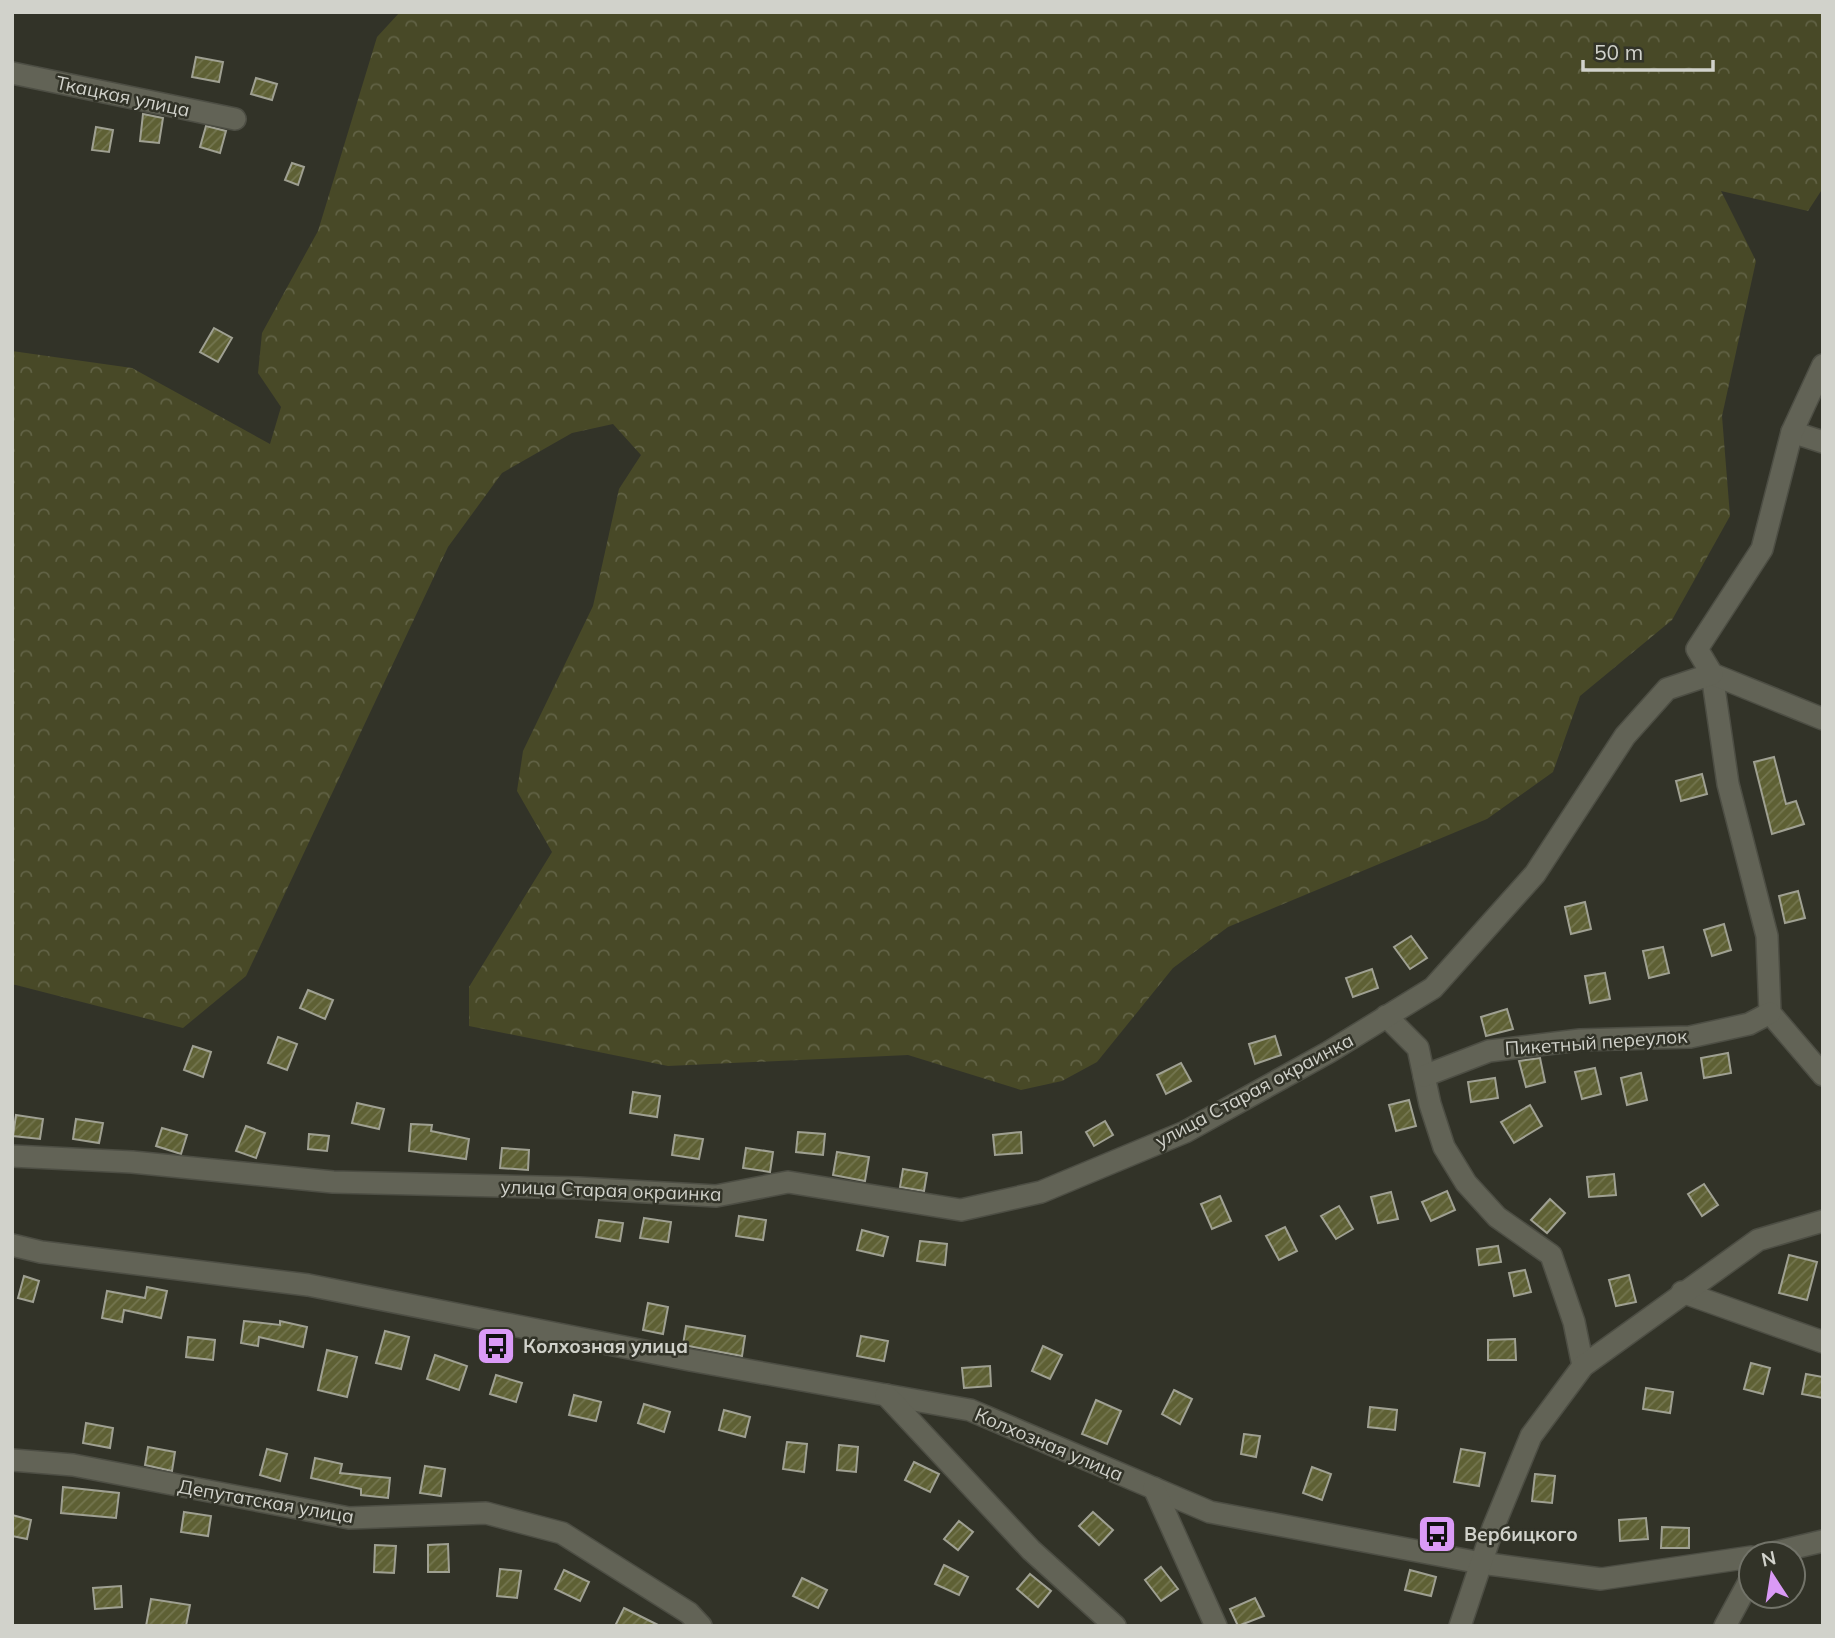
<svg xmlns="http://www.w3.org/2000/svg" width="1835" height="1638" viewBox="0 0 1835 1638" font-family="Mulish,sans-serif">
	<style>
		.forest { fill: url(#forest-crowns) }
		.building { fill: url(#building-hatch); stroke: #9fa092; stroke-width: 2 }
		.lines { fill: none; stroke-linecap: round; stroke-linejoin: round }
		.minor-casing { stroke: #4d4e44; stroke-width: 24 }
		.minor { stroke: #626356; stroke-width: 21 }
		.labels { text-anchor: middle; stroke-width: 5; stroke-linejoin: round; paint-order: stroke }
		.street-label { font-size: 19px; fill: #d1d2cb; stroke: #323328 }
		.poi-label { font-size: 19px; font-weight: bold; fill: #d1d2cb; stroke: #323328; text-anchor: start }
	</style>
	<defs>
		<pattern id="forest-crowns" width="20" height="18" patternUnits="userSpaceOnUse" patternTransform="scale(1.75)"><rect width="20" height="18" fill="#484927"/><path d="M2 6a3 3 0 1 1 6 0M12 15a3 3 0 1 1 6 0" fill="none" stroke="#616245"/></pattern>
		<pattern id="building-hatch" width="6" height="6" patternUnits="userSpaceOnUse" patternTransform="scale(1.75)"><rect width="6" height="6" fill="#5e6034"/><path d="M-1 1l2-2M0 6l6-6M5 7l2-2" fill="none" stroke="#747650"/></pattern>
	</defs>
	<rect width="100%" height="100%" fill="#323328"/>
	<path class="forest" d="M400,12H1823V188L1808,211L1721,191L1756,261L1722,416L1730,516L1672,620L1580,696L1553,772L1487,819L1228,927L1173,968L1097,1062L1062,1081L1021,1090L908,1055L668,1066L469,1026V987L552,852L517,791L523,751L593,606L619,489L641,455L613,424L572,433L502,473L448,547L246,976L183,1028L12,984V351L132,368L270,444L281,407L258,373L262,333L318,231L377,37Z"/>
	<g class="building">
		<path d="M196,57L223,62L219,82L192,77Z"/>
		<path d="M256,78L277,84L272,100L251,94Z"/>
		<path d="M143,114L163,118L159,143L140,141Z"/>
		<path d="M206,126L226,131L220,153L200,147Z"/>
		<path d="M96,127L113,130L109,152L92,150Z"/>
		<path d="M292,163L304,167L298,185L285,180Z"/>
		<path d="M214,328L232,338L218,362L200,352Z"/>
		<path d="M1774,757L1786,804L1796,801L1804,824L1772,834L1754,762Z"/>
		<path d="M1702,774L1707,794L1681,801L1676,781Z"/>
		<path d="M1798,891L1805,918L1785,923L1779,896Z"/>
		<path d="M1585,902L1591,929L1571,934L1565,907Z"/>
		<path d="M1724,924L1731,950L1712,956L1704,930Z"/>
		<path d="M1411,936L1427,958L1410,969L1394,947Z"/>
		<path d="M1663,947L1669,973L1649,978L1643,951Z"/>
		<path d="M1372,969L1378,988L1353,997L1346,978Z"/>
		<path d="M1605,973L1610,999L1590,1003L1585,976Z"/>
		<path d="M308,990L333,1000L325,1019L300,1008Z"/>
		<path d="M1507,1009L1513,1029L1486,1036L1481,1017Z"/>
		<path d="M1275,1036L1281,1055L1255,1064L1249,1044Z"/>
		<path d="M278,1037L297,1044L287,1070L268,1063Z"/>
		<path d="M193,1046L211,1052L203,1077L184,1070Z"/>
		<path d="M1728,1053L1731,1073L1704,1078L1701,1058Z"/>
		<path d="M1540,1058L1545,1082L1526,1087L1519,1061Z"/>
		<path d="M1181,1063L1191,1081L1166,1094L1157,1075Z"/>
		<path d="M1595,1068L1601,1094L1582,1099L1575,1072Z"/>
		<path d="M1641,1073L1647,1100L1627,1105L1621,1078Z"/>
		<path d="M1495,1078L1498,1098L1471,1102L1468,1082Z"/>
		<path d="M633,1092L660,1096L657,1117L630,1113Z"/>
		<path d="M1409,1100L1416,1126L1396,1131L1389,1105Z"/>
		<path d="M357,1103L384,1109L379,1129L352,1123Z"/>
		<path d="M1530,1105L1542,1126L1514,1143L1501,1122Z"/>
		<path d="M16,1115L43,1119L40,1139L13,1136Z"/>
		<path d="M76,1119L103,1123L99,1143L73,1139Z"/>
		<path d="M1105,1121L1113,1135L1094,1146L1086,1132Z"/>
		<path d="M411,1124L432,1125L431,1131L469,1139L466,1159L409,1151Z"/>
		<path d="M246,1126L265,1133L256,1158L236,1151Z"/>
		<path d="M162,1128L187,1135L181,1154L156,1146Z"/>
		<path d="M798,1132L825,1134L823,1155L796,1152Z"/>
		<path d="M1021,1132L1022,1153L995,1155L993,1135Z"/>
		<path d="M309,1134L329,1136L327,1151L308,1149Z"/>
		<path d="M675,1135L703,1139L699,1159L672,1155Z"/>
		<path d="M502,1148L529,1150L528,1170L500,1168Z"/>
		<path d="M746,1148L773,1152L770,1172L743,1168Z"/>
		<path d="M837,1152L869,1157L865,1181L833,1175Z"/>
		<path d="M903,1169L927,1173L924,1191L900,1187Z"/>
		<path d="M1614,1174L1616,1195L1589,1197L1587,1177Z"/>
		<path d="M1704,1184L1718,1205L1702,1216L1688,1194Z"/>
		<path d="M1447,1191L1455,1210L1431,1221L1422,1202Z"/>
		<path d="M1391,1192L1398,1219L1378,1223L1371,1197Z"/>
		<path d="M1220,1196L1231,1221L1212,1229L1201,1204Z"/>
		<path d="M1550,1199L1565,1213L1547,1233L1531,1220Z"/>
		<path d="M1339,1206L1353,1229L1336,1239L1321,1216Z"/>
		<path d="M739,1216L766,1220L763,1240L736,1236Z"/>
		<path d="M644,1218L671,1222L668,1242L640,1238Z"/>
		<path d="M599,1220L623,1223L620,1241L596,1237Z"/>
		<path d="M1285,1227L1297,1251L1279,1260L1266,1236Z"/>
		<path d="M862,1230L888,1237L883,1256L857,1250Z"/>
		<path d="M920,1241L947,1244L945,1265L917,1261Z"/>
		<path d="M1498,1246L1501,1262L1479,1265L1477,1249Z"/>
		<path d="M1789,1255L1817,1262L1807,1300L1779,1293Z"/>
		<path d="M1525,1270L1531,1292L1514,1296L1509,1273Z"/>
		<path d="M1629,1275L1636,1302L1616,1306L1609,1280Z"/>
		<path d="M24,1276L39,1281L33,1302L18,1298Z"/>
		<path d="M147,1287L167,1291L161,1318L124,1310L122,1322L102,1318L107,1291L145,1298Z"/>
		<path d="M648,1303L668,1307L663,1334L643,1330Z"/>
		<path d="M244,1321L280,1325V1321L307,1327L303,1347L259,1337L258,1346L241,1343Z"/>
		<path d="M686,1326L745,1336L742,1356L683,1345Z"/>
		<path d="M385,1331L409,1337L401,1369L376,1363Z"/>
		<path d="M861,1336L888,1341L884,1361L857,1356Z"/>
		<path d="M188,1337L215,1340L213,1360L186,1357Z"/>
		<path d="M1515,1339L1516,1360H1488V1340Z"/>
		<path d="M1043,1346L1062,1355L1050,1379L1032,1371Z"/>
		<path d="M327,1350L357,1357L347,1397L318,1390Z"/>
		<path d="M435,1355L467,1366L459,1390L427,1379Z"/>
		<path d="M1751,1363L1770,1368L1763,1394L1744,1389Z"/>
		<path d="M990,1366L991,1386L964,1388L962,1368Z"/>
		<path d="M1806,1374L1823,1377V1398L1802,1394Z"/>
		<path d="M496,1375L522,1383L516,1402L490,1394Z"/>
		<path d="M1646,1388L1673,1392L1670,1413L1643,1409Z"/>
		<path d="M1174,1390L1192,1399L1180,1424L1162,1414Z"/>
		<path d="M574,1395L601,1402L596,1421L569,1415Z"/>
		<path d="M1096,1400L1121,1411L1107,1444L1082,1434Z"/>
		<path d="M644,1404L670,1412L664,1432L638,1423Z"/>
		<path d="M1370,1407L1397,1410L1395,1430L1368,1427Z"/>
		<path d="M724,1410L750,1417L745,1437L719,1430Z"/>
		<path d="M86,1423L113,1428L110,1448L83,1443Z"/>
		<path d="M1244,1434L1260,1436L1256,1457L1241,1454Z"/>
		<path d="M787,1442L807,1444L804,1472L783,1469Z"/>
		<path d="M839,1445L858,1447L856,1472L837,1470Z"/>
		<path d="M148,1447L175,1452L172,1471L145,1465Z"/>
		<path d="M267,1449L287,1454L280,1481L260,1475Z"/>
		<path d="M1461,1449L1485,1453L1479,1486L1454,1482Z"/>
		<path d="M315,1458L342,1464L340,1473L390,1478L388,1498L361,1495V1489L311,1478Z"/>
		<path d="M914,1462L939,1474L930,1492L905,1480Z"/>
		<path d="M425,1466L445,1469L441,1496L420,1493Z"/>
		<path d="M1312,1467L1331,1474L1322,1500L1303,1493Z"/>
		<path d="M1535,1474L1555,1476L1552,1503L1532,1501Z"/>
		<path d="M63,1487L119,1493L116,1518L61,1513Z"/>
		<path d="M184,1512L211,1516L208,1536L181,1532Z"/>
		<path d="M1093,1512L1113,1530L1099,1545L1079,1526Z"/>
		<path d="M12,1515L31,1520L27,1539L12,1536Z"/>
		<path d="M1646,1518L1648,1539L1620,1541L1619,1520Z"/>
		<path d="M959,1521L973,1532L958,1550L944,1539Z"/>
		<path d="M1662,1527L1689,1528V1548H1661Z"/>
		<path d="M448,1544L449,1572H428V1545Z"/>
		<path d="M375,1545L396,1546L394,1573L374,1572Z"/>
		<path d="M944,1565L968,1577L959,1595L935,1584Z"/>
		<path d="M1161,1567L1178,1589L1161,1601L1145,1580Z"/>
		<path d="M500,1569L521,1571L517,1598L497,1596Z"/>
		<path d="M564,1570L589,1582L580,1601L555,1589Z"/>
		<path d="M1410,1570L1436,1577L1431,1596L1405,1590Z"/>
		<path d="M1030,1574L1051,1591L1038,1607L1017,1589Z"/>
		<path d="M802,1578L827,1590L818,1608L793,1596Z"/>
		<path d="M121,1586L122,1607L95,1609L93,1588Z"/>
		<path d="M1255,1598L1264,1616L1238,1626L1230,1609Z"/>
		<path d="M151,1599L190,1605L186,1626H146Z"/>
		<path d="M624,1608L660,1626H615Z"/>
	</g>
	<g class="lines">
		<g class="minor-casing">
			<g id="minor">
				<path d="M12,73L235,119"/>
				<path d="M1792,432L1823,442"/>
				<path d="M1712,674L1728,784L1767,936L1770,1013L1823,1075"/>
				<path d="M1712,674L1823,719"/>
				<path d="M1386,1016L1418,1048L1430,1104L1444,1147L1466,1183L1497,1217L1551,1255L1574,1322L1583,1366"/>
				<path d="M1424,1076L1489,1051L1580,1040L1690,1037L1749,1024L1770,1013"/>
				<path d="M12,1156L132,1162L333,1182L578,1188L716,1196L788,1182L961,1210L1041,1192L1185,1132L1329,1052L1433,988L1535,874L1625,736L1667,689L1712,674L1697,649L1762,549L1792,432L1823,365"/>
				<path d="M12,1245L41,1252L308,1285L690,1360L970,1410L1210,1512L1481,1563L1601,1579L1751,1557"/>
				<path d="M1682,1292L1823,1342"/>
				<path d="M886,1395L1031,1550L1115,1626"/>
				<path d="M12,1460L73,1465L349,1518L486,1513L562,1533L689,1613L701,1626"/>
				<path d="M1154,1488L1216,1626"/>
				<path d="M1768,1554L1823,1541"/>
				<path d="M1460,1626L1493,1528L1531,1436L1583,1366L1758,1240L1823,1221"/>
				<path d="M1725,1626L1751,1578"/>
			</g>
		</g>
		<use href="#minor" class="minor"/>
	</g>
	<defs>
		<g id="bus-square" transform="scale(2.0125)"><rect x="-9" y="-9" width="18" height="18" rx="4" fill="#da9af6" stroke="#323328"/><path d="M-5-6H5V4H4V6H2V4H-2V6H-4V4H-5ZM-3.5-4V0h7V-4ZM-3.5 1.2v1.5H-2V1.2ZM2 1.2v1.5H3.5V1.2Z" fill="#111"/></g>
	</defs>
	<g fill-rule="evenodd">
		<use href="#bus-square" x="496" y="1346"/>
		<use href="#bus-square" x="1437" y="1534"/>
	</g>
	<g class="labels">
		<g class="street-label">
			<text transform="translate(123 96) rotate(12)" y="7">Ткацкая улица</text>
			<text transform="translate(1596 1042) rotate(-4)" y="7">Пикетный переулок</text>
			<text transform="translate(1254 1090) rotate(-28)" y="7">улица Старая окраинка</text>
			<text transform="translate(611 1190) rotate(2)" y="7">улица Старая окраинка</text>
			<text transform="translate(1049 1444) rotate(23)" y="7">Колхозная улица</text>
			<text transform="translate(266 1501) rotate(10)" y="7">Депутатская улица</text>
		</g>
		<g class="poi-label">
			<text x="523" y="1353">Колхозная улица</text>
			<text x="1464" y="1541">Вербицкого</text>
		</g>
	</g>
	<rect width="1835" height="1638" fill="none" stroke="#d1d2cb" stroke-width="28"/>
	<g transform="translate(1772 1575) rotate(348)"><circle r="33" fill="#323328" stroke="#727369" stroke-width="2"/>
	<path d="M0-5L12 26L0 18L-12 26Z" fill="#da9af6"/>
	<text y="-10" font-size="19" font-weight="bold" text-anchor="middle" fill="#d1d2cb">N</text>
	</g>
	<path d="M1583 60v10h130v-10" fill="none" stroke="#d1d2cb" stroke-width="3.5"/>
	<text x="1594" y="60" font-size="21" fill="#d1d2cb" stroke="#323328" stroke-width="5" paint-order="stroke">50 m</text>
</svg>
